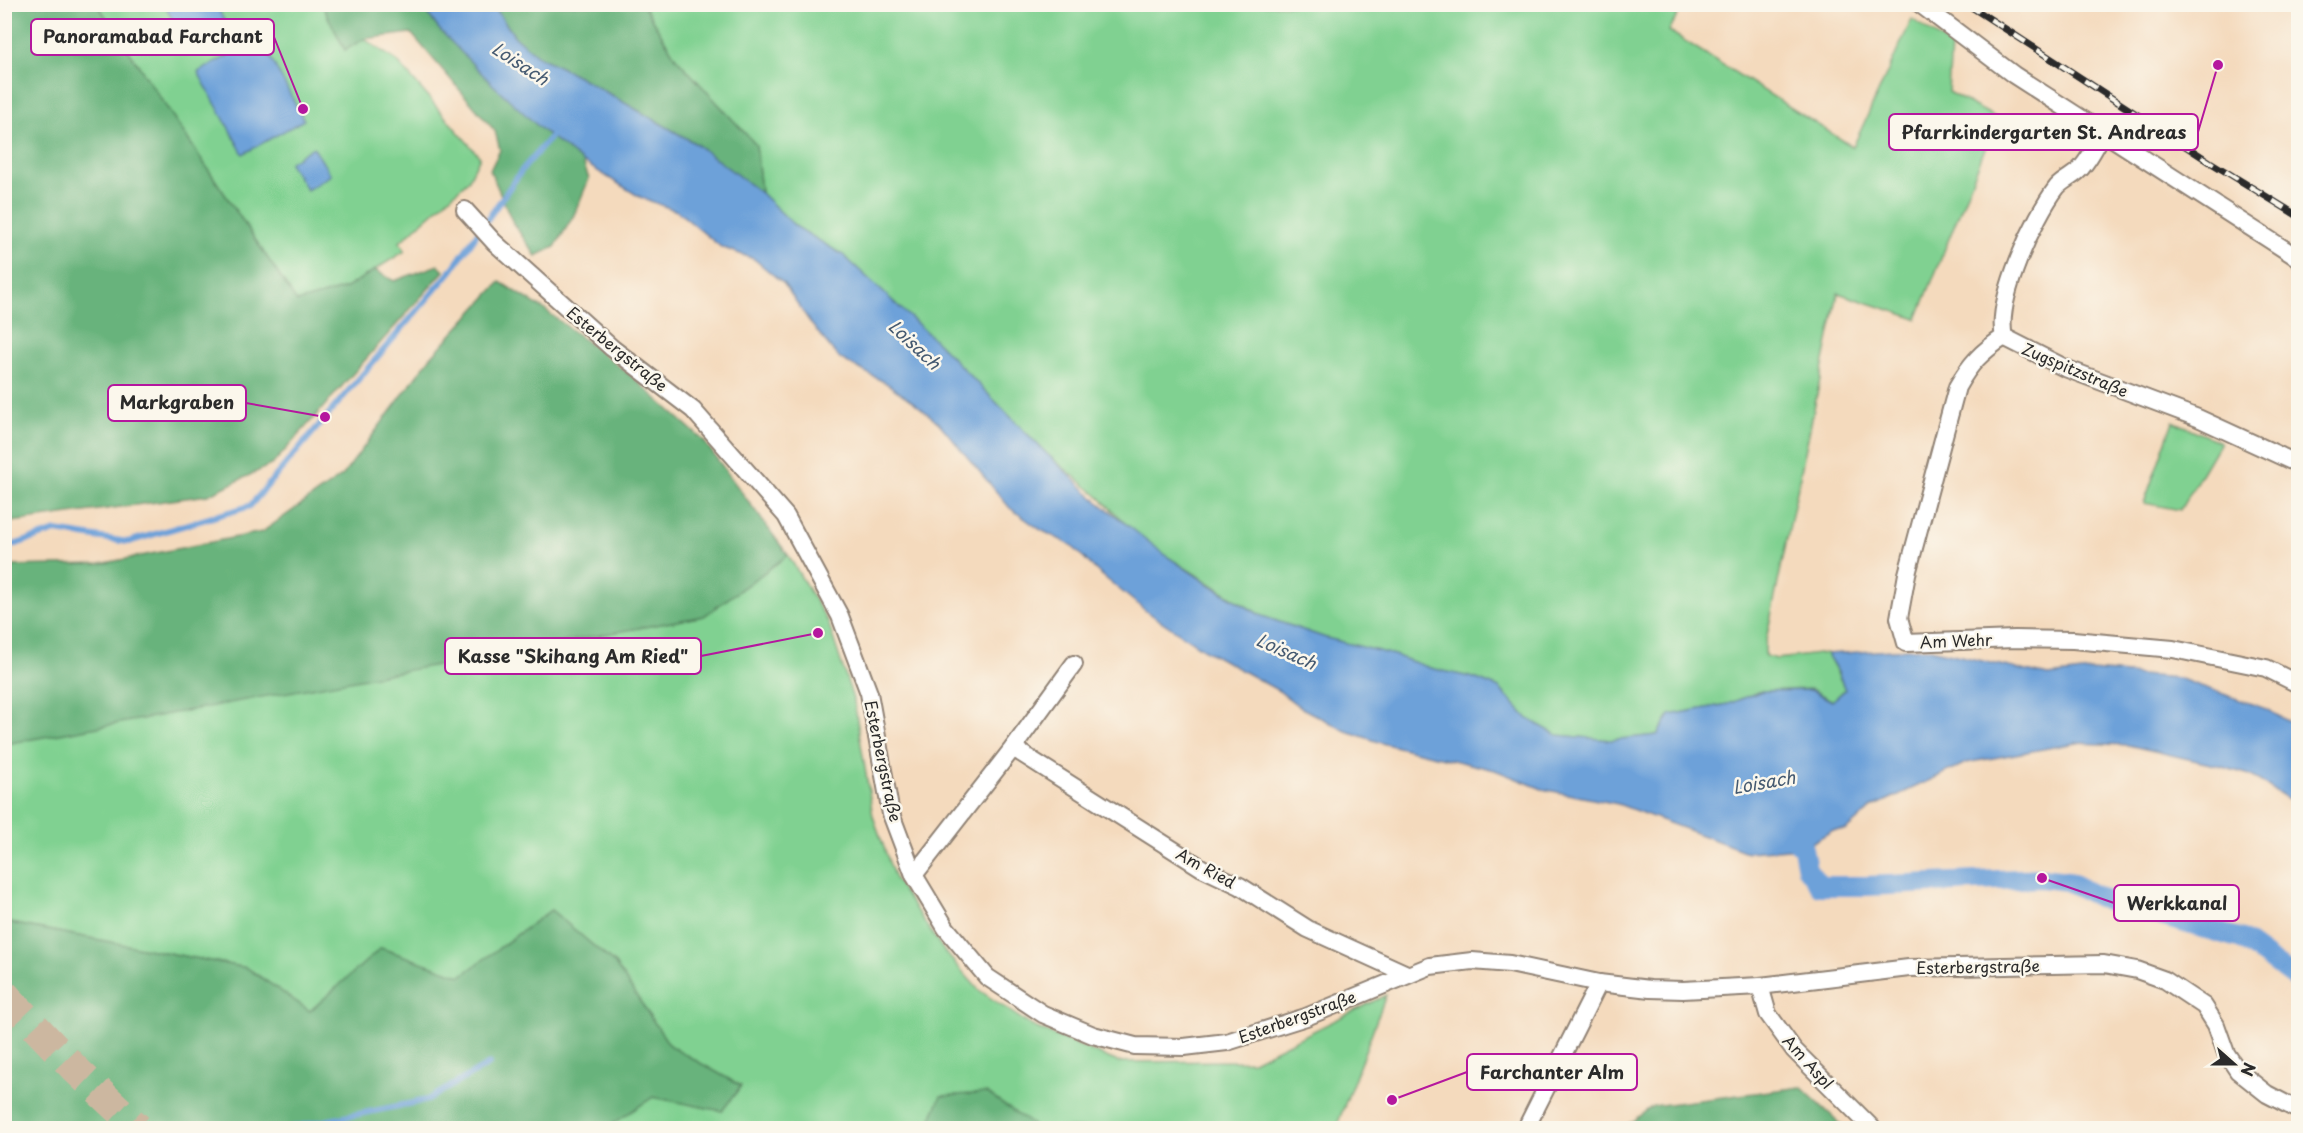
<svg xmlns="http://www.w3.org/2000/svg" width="2303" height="1133" viewBox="0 0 2303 1133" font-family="'Playpen Sans',sans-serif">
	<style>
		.green { fill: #80d191; stroke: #567e5e; stroke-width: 1.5 }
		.forest { fill: #68b37b; stroke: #4a6f53; stroke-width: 1.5 }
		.water { fill: #6da1d9; stroke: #4c6682; stroke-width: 1.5 }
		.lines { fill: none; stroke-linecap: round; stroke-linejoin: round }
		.stream { stroke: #6da1d9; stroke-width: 6 }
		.canal { stroke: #6da1d9; stroke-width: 20 }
		.highway-tunnel { stroke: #ccb7a0; stroke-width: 30; stroke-dasharray: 30 15; stroke-linecap: butt }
		.street-casing { stroke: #908274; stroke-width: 20 }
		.street { stroke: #fff; stroke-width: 16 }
		.rail-casing { stroke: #2b2b2b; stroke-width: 7 }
		.rail { stroke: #fbf7ec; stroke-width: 4.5; stroke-dasharray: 14; stroke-linecap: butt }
		.labels { text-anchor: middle; stroke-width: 5; stroke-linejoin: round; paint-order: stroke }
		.street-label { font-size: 16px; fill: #2b2b2b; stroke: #fbf7ec }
		.water-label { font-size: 18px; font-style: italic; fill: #455a71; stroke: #fbf7ec }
		.leader { fill: none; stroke: #b5179e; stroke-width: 2 }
		.callout-dot { fill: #b5179e; stroke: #fbf7ec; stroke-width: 2 }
		.callout { fill: #fbf7ec; stroke: #b5179e; stroke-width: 2 }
		.callout-label { font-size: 18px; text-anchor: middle; font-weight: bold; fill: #2b2b2b }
	</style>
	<rect width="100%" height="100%" fill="#fbf7ec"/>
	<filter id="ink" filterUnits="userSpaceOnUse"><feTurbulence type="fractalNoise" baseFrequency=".0167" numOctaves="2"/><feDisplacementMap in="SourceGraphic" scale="12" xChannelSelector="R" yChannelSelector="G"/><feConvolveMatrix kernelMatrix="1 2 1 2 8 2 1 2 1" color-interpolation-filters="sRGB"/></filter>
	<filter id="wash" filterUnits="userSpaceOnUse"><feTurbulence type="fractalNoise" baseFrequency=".008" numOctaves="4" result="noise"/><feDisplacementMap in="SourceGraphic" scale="24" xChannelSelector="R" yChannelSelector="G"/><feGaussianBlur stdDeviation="1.35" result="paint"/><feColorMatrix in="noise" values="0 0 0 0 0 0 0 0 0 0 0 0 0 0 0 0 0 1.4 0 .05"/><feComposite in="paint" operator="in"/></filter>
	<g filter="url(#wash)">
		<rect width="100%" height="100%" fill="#f4dabd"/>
		<g class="green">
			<path d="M98,5H322L345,50L364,39L397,61L480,157L468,181L400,242L405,251L346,288L297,302Z"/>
			<path d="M643,5H1683L1669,31L1853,147L1912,19L1951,46L1948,92L1997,118L1917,319L1838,293L1765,645V656L1777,659L1827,653L1845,689L1833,701L1811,689L1761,691L1728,704L1670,715L1657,735L1611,740L1557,735L1528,719L1499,688L1474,678L1430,668L1394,655L1326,638L1262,616L1168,557L1126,524L1100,498L1046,453L938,343L843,255L795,226L761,193L756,145L676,58Z"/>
			<path d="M2173,421L2220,442L2180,510L2144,503Z"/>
			<path d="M788,555L828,622L854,702L873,816L895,879L944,951L979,990L1032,1026L1118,1062L1253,1061L1386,995L1336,1128H1037L942,1096L927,1128H611L613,1123L653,1097L722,1111L741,1086L670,1046L615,964L551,910L461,976L381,948L310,1011L247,968L5,922V743L704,616Z"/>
		</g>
		<g class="forest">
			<path d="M4,5H98L297,302L346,288L375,270L394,281L438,265L444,271L273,464L208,495L5,523Z"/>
			<path d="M322,5H422L438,28L541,129L583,162L589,179L574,215L555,247L536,256L513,223L490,170L500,150L495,131L411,33L364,39L345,50Z"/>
			<path d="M493,5H643L676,58L756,145L761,193L696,144L578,76L538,56L515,37Z"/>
			<path d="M500,282L544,309L630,375L703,440L788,555L704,616L5,744V566L100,564L262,532L343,475L430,358Z"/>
			<path d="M551,910L615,964L670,1046L741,1086L722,1111L653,1097L614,1123L611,1128H5V922L247,968L310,1011L381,948L461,976Z"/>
			<path d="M1801,1087L1845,1128H1623L1653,1106Z"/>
			<path d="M987,1093L1037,1128H927L941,1096Z"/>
		</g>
		<g class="water">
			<path d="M165,5H216L228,28L188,49Z"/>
			<path d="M422,5H493L515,37L538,56L578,76L696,144L761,193L795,226L843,255L938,343L1046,453L1097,501L1168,557L1210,585L1262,616L1326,638L1394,655L1430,668L1474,678L1499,688L1528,719L1557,735L1611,740L1657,735L1670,715L1728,704L1762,691L1811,690L1832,701L1845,690L1838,672L1827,654L1926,648L2048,676L2091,671L2178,678L2266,709L2298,727V805L2250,775L2219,766L2128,745L2076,743L1966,763L1873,807L1846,830H1833L1803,848L1747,852L1618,804L1542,789L1495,770L1385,744L1346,731L1300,707L1279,691L1203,649L1146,611L1098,572L1071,545L1041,530L1010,508L939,423L916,404L886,383L839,358L812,325L784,284L754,259L721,247L677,211L640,197L583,162L541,129L491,83L438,28Z"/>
			<path d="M260,38L304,120L243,154L198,72Z"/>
			<path d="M313,147L331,175L307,190L289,163Z"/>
		</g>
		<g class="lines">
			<g class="stream">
				<path d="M4,548L56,531L128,542L250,506L451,271L522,170L555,132"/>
				<path d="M217,1128H233"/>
				<path d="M291,1128L427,1100L489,1064"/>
			</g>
			<path class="canal" d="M1785,830L1803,848L1807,869L1820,886H1867L2042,878L2067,881L2107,901L2242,939L2298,980"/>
		</g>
	</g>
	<g filter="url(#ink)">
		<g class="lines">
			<path class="highway-tunnel" d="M4,994L75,1069L138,1128"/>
			<g class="street-casing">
				<g id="street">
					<path d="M1920,4L2014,75L2298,258"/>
					<path d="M2104,132C2097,143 2091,157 2082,167C2075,176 2064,179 2057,187C2034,217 1995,301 2004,337L2065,368L2198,418L2298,464"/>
					<path d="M465,210L494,242L612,348L693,410L786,516L840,616L869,693L891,814L914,875L946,928L987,977L1043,1014L1093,1035L1135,1046L1184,1047L1227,1042L1306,1017L1430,966L1472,961L1510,964L1599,983L1650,989L1683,990L1760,986L1909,968L2104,964L2137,970L2165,980L2204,1006L2216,1025L2226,1053L2238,1071L2267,1094L2298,1110"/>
					<path d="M2004,337C1981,352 1970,364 1957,387L1907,574L1899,618L1906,643L2015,639L2073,640L2173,649L2266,668L2298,684"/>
					<path d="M1013,748L1202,868L1240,886L1308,929L1407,974"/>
					<path d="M914,875L1013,748L1074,664"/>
					<path d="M1760,986L1768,1014L1794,1050L1872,1128"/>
					<path d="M1526,1128L1599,983"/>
				</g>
			</g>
			<use href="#street" class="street"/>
			<g class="rail-casing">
				<path id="rail" d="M1967,4L2210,162L2298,216"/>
			</g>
			<use href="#rail" class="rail"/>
		</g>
	</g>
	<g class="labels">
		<g class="street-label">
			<text transform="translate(617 349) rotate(39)" y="6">Esterbergstraße</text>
			<text transform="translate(2075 370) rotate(23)" y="6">Zugspitzstraße</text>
			<text transform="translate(1956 641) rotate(-2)" y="6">Am Wehr</text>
			<text transform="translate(883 761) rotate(78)" y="6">Esterbergstraße</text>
			<text transform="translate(1206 868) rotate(29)" y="6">Am Ried</text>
			<text transform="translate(1978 967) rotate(-1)" y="6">Esterbergstraße</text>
			<text transform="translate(1297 1017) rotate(-20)" y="6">Esterbergstraße</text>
			<text transform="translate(1808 1062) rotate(48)" y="6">Am Aspl</text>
		</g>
		<g class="water-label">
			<text transform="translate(520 64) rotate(33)" y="6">Loisach</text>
			<text transform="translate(914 345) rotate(43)" y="6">Loisach</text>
			<text transform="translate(1286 652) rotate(24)" y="6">Loisach</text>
			<text transform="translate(1764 783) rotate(-10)" y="6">Loisach</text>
		</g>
	</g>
	<path class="leader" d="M303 109L274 37M2218 65L2198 132M325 417L246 403M818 633L701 656M2042 878L2114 903M1392 1100L1467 1072"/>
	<g class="callout-dot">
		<circle cx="303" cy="109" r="6"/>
		<circle cx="2218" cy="65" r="6"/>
		<circle cx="325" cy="417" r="6"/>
		<circle cx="818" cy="633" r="6"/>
		<circle cx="2042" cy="878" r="6"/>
		<circle cx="1392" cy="1100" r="6"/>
	</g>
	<g class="callout">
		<rect x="31" y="19" width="243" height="36" rx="6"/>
		<rect x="1889" y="114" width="309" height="36" rx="6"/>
		<rect x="108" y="385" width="138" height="36" rx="6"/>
		<rect x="445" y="638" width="256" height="36" rx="6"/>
		<rect x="2114" y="885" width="125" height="36" rx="6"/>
		<rect x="1467" y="1054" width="170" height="36" rx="6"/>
	</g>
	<g class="callout-label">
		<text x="153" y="43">Panoramabad Farchant</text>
		<text x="2044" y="139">Pfarrkindergarten St. Andreas</text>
		<text x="177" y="409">Markgraben</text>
		<text x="573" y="663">Kasse "Skihang Am Ried"</text>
		<text x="2177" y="910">Werkkanal</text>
		<text x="1552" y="1079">Farchanter Alm</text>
	</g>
	<rect width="2303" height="1133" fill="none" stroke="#fbf7ec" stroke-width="24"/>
	<g transform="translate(2234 1064) rotate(111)" stroke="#fbf7ec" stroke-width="4.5" paint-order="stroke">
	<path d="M0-4.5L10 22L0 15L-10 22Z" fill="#2b2b2b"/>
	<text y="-9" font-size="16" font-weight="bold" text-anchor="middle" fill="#2b2b2b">N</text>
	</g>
</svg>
